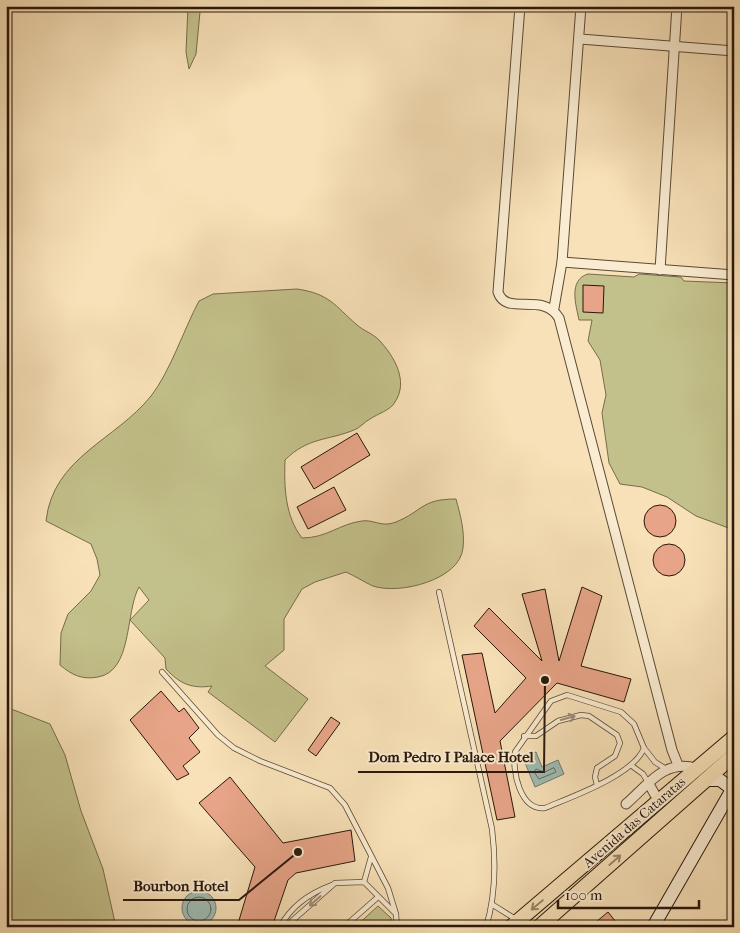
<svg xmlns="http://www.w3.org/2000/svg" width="740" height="933" viewBox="0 0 740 933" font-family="'IM FELL French Canon',serif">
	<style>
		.green { fill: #c3c18b; stroke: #766c4b }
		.water { fill: #9ebcb4; stroke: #6f7a70 }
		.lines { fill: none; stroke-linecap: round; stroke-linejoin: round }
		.shore { stroke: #636a60; stroke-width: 1 }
		.building { fill: #e7a488; stroke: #28170b }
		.lane-casing { stroke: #5c4a36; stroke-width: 6 }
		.street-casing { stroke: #5c4a36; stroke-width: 11 }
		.secondary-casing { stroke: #28170b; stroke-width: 14 }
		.primary-casing { stroke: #28170b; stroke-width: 16 }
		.lane { stroke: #faecd1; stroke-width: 4.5 }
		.street { stroke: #faecd1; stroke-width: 9 }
		.secondary { stroke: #faecd1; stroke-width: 12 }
		.primary { stroke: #f8e1b8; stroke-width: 14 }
		.oneway { stroke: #9c8c78 }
		.oneway2 { stroke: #9a866a }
		.labels { text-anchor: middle; stroke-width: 4; stroke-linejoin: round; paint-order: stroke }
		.street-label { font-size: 14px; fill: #28170b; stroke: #faecd1 }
		.leader { fill: none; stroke: #28170b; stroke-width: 2 }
		.callout-dot { fill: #28170b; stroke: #faecd1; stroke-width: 2 }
		.callout-label { font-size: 15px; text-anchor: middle; font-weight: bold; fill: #28170b; stroke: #faecd1; stroke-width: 4; stroke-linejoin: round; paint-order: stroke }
	</style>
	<rect width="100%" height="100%" fill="#f8e1b8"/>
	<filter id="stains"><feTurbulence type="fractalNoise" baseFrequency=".004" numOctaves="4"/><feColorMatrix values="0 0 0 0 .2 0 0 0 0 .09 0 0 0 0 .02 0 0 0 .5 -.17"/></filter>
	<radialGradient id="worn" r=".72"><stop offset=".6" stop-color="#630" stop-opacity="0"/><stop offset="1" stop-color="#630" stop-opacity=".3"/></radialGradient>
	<g class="green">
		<path d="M188,6H199L200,12L196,54L189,69L186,52Z"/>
		<path d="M588,274L634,277L639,274L681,277L684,281L734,283V530L696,516L667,497L642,487L620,484L609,463L602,413L606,395L600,360L588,341L592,320H579C576,305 568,280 588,274Z"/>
		<path d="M297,289C330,294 334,305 357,325C364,331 372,333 379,340C394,356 409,381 395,402C391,410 377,414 370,419C364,422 360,428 354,430C327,441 308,437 285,460C284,487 285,516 302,538C327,538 339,524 362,521C373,519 382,528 396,522C423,511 421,499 456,499C460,514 465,531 463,548C460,580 399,595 373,586C364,582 355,576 346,572L315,582L302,589L284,619V650L265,666L308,699L275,742L208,692L212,686C192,689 180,684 166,669L165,658L130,620L149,600L139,587C125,612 133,671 98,677C82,680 72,675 60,665L61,633L68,614L91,591L100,575L97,559L91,544L46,521C53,457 116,440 151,396C170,372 184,329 199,301L213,294Z"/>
		<path d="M6,707L50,724L65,755L81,811L103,869L116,927H6Z"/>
		<path d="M378,906L391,918L392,927H355Z"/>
	</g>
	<g class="water">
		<path d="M536,752L542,767L558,760L564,774L535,787L523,758Z"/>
		<circle cx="199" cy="908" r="17"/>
	</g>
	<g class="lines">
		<g class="shore">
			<path d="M554,768L556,772L539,779L534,772L536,769L544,772Z"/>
			<circle cx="199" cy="909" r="12"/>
		</g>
	</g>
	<g class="building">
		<path d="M583,285L604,286L603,313L583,312Z"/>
		<path d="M357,433L370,455L314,489L301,467Z"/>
		<path d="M334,487L346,510L308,529L297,507Z"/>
		<circle cx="660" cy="521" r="16"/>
		<circle cx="669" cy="560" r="16"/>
		<path d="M582,587L602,596L581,666L631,679L624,702L557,683L500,741L515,817L497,820L462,655L482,653L495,713L526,678L474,626L489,608L542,661L522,594L545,589L559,661Z"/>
		<path d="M161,691L179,712L184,708L199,728L189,738L200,752L183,766L189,774L177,780L130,720Z"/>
		<path d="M331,717L340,723L316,756L308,750Z"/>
		<path d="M230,777L283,843L351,830L355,861L296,873L288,880L272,927H237L255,867L199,803Z"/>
		<path d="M608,912L620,927H590Z"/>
	</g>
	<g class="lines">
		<g class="lane-casing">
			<g id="lane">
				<path d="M439,592L492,829C496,862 496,895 486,927"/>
				<path d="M162,672L218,735L234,748L260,761L330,788L345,805L388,888L396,914L397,927"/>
				<path d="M567,695L621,712L634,724L644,748C634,775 571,797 545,808C520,811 512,771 515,752L551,701Z"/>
				<path d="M524,736H536L558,721L581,715L589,716L617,735L620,743L615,756L597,768L595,777L597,785"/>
				<path d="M644,748L655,762L666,769"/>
				<path d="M632,766L643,774L649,784"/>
				<path d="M364,882L371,857"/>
				<path d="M493,905L517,920"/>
				<path d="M280,927C291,906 310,893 332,885"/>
				<path d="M285,927L335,883L364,882L395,913"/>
				<path d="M344,927L378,897"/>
			</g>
		</g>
		<g class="street-casing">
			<g id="street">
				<path d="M520,6L498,292C506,317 543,291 559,318L672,750L678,765"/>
				<path d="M580,39L734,51"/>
				<path d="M562,262L734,275"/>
				<path d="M660,270L677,6"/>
				<path d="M554,308L562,262L581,6"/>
				<path d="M649,784L658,800"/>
				<path d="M626,804C648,785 664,759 696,768"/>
			</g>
		</g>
		<g class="secondary-casing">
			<g id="secondary">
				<path d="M705,780H720L732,789"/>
				<path d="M653,927L734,786"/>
			</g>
		</g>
		<g class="primary-casing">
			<g id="primary">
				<path d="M511,927L734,737"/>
				<path d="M539,927L734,755"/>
			</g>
		</g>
		<use href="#lane" class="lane"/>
		<use href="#street" class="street"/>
		<use href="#secondary" class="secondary"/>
		<use href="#primary" class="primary"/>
	</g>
	<defs><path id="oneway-shaft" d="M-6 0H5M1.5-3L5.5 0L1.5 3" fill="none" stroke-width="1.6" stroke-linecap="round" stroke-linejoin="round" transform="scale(1.25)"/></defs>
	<g class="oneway">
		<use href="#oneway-shaft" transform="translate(568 718) rotate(-16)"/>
		<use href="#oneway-shaft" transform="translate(315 901) rotate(139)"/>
	</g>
	<g class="oneway2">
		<use href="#oneway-shaft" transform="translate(615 860) rotate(-41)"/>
		<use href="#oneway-shaft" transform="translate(537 905) rotate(140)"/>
	</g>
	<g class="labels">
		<g class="street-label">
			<text transform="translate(634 822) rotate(-41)" y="5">Avenida das Cataratas</text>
		</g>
	</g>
	<path class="leader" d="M545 680L544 772H358M298 852L239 900H123"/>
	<g class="callout-dot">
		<circle cx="545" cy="680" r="5"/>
		<circle cx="298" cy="852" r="5"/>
	</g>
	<g class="callout-label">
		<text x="451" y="762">Dom Pedro I Palace Hotel</text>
		<text x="181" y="891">Bourbon Hotel</text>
	</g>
	<rect width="740" height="933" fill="none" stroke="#f8e1b8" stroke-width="25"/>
	<rect x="8" y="8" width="725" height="918" fill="none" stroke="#28170b" stroke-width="2.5"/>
	<rect x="12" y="12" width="715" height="908" fill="none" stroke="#28170b"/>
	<path d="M558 900v8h141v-8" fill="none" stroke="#28170b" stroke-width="2.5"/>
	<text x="565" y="900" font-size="15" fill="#28170b" stroke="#faecd1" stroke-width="4" paint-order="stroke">100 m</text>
	<rect width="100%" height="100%" filter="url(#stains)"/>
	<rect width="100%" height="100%" fill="url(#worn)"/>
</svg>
